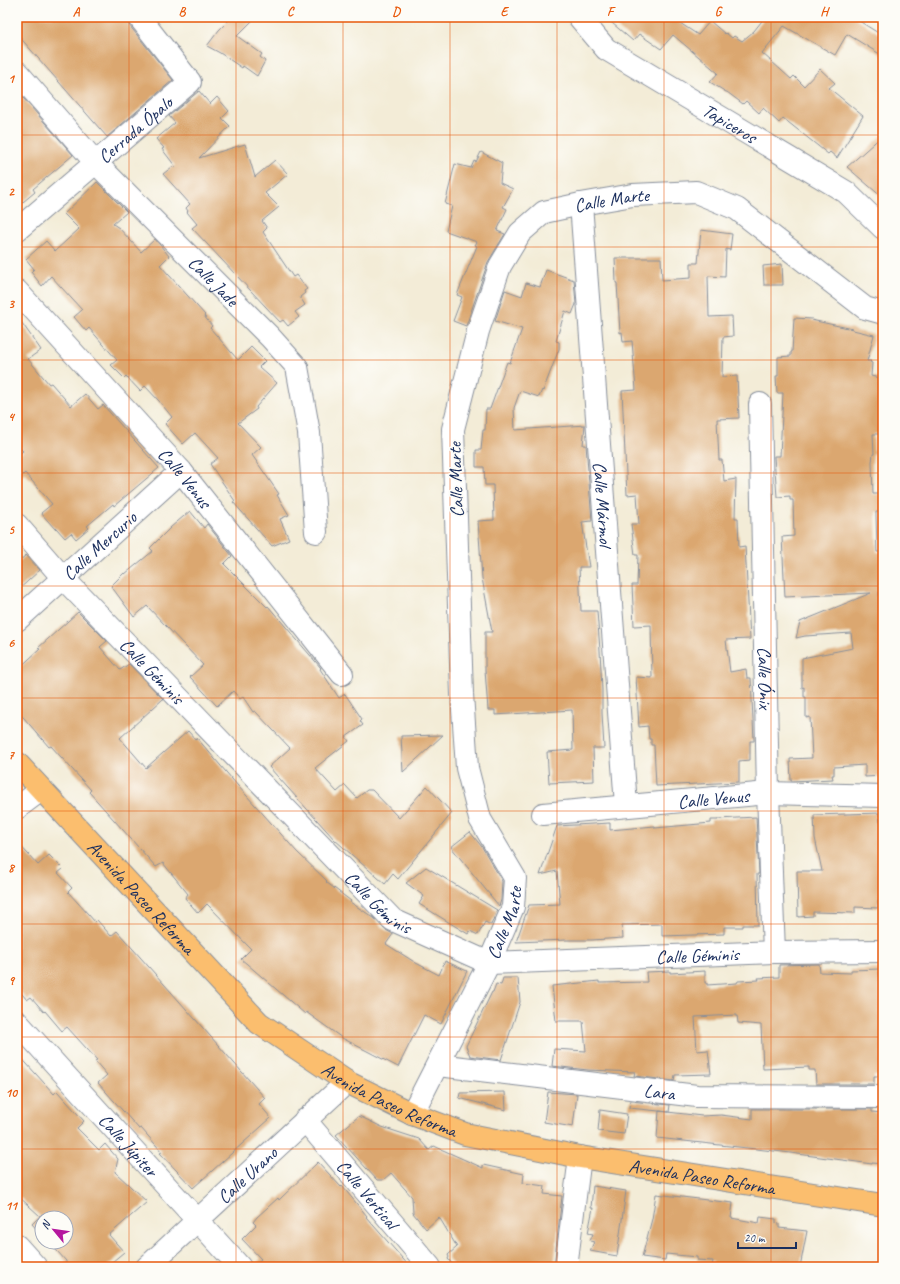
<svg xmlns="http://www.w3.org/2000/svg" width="900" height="1284" viewBox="0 0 900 1284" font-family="Caveat,sans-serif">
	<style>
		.building { fill: #dba76f }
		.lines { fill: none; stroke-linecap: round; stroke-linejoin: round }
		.minor-casing { stroke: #878e9a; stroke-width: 24 }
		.major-casing { stroke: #878e9a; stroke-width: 24 }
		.minor { stroke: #fff; stroke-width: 22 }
		.major { stroke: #fbbe6e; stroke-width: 22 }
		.grid { fill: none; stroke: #e8590c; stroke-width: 1; stroke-opacity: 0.55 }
		.labels { text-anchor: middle; stroke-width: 3.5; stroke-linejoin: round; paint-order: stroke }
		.street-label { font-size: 19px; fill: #1b2f5e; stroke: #fdfcf7 }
		.neatline { fill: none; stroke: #e8590c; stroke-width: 1.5 }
		.grid-label { font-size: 13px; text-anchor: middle; font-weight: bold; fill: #e8590c }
	</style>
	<rect width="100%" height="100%" fill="#fdfcf7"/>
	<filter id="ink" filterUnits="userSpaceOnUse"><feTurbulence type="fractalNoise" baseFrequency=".025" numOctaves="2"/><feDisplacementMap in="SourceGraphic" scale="8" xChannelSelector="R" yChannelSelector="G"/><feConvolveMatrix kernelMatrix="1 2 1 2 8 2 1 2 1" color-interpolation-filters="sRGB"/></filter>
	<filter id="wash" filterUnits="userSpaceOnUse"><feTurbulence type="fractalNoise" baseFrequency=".012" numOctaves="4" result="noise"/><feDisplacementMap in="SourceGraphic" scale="16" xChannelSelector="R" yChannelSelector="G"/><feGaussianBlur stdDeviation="0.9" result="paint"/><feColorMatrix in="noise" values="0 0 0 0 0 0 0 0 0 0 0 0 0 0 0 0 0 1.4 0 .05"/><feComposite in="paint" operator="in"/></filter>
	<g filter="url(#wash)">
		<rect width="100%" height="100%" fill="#f3ecd7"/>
		<g id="blocks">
			<g class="building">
				<path d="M17,17H127L129,25L173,80L107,137L17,34Z"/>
				<path d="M232,17H256L237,36L262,54L260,57L265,61L257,76L243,66L242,68L220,53L207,46L219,30Z"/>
				<path d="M605,17H671L698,35L710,21L725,34L726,33L732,38L734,36L742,41L754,31L765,17H857L856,19L883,36V56L847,34L835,55L784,26L762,53L791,79L794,76L804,86L820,69L835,83L829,88L863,116L837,158L830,152L828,154L783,118L779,123L763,108L759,113L746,101L743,104L727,92H726L710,82L718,73L673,35L661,49L639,34L633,41Z"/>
				<path d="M17,91L73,155L33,189L35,192L17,207Z"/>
				<path d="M199,91L210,104L217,97L229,111L222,118L230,126L199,158L245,144L255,177L275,160L288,174L265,193L279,207L262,221L267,228L263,232L293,277L296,275L307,289L304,291L305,293L300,297L305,305L295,312L299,317L288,326L283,320L280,322L192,228L197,224L187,212L188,211L186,208L190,204L163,174L172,167L175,166L162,149L164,148L156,139L175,123L169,116Z"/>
				<path d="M883,135V198L847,167Z"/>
				<path d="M481,152L502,163L500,183L513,189L503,207L507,209L497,231L505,234L488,262L466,326L453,321L462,297L457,295L477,246L475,245L477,242L446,231L452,206L445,204L455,164L471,168L474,161L476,162Z"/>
				<path d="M97,182L127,212L113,224L119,228L141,252L155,239L169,256L160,265L205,315L204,316L212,326L210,328L238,360L251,347L265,361L259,367L277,383L256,407L257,409L238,423L261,447L252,455L279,494L277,495L289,515L280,519L289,539L272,546L233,502L235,501L210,464L218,458L195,433L183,444L165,424L172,417L159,401L145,386L140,391L126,376L124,378L111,365L117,360L89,328L86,331L74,317L82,310L51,276L42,286L31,272L34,269L26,259L46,241L55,251L79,229L64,214Z"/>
				<path d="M701,230L732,234L730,250L726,249L725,277L708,276L709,317L732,316L733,336L723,337L722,377L737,376L739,418L717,419L719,460H722L724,481L736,479L735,518H738L739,547L745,546L750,639L726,640L730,672L746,669L747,678H751L754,741H750V760L739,761V782L656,786L654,745H651V739H649L648,726L639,727L636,677L652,678L651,625L634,626L632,585H637L638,555H635L631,524H639L637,494L627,495L622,391L636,390L632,341L623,342L622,332L620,333L617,283H616L615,258H661L662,280L691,278V263H698Z"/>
				<path d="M782,264L783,285H764L763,266Z"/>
				<path d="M546,270L574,280L576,304L572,314L565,311L556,341L559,342V349L543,391L542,390L539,397L520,391L514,408L515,430L585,425L583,445H586L592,521L582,522L589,567H579L581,611H597L600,650L602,690V713L604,748H593L594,781L549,783L547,752L573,750L572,710L495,715V710H488L485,670V632H492L482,578L478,521L494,520L493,485H485L484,467H476V450H481L483,430H485L486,409H490L507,362L510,363L522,329L495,321L505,290L522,296L526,283L540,287Z"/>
				<path d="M17,316L41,350L28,359L49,384L51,383L71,406L85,394L98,409L103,405L159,468L114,506L113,504L87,526L89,528L76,539L71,533L65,538L56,528L55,529L41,513L52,504L25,473L17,480V456L23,451L17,445Z"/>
				<path d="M794,318L812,319L811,320L853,329V330L874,335L867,361H871L870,362L872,363L871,376L883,379V434H873L874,454H873L872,462L873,494H883V512H876L877,552H883V592H879L880,634H882L883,651V776L865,777V765L834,767V775H832L833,779L791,781L790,759L812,758L810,717L806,718V697H804V687L802,688V658L853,648L851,633L805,636L796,638L800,622L871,593L785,597L782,537L794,536L793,500H790V496L777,497L774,456H780L783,393H777L776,376H778V357L791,356V352H792Z"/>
				<path d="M190,511L204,528L207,524L232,556L224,564L267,607L268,606L321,668L320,669L339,698L345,694L362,719L360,721L363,725L346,737L349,741L315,768L337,792L345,785L357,798L367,790H372L399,818L427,786L452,813L398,879L393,874L385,884L335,840L269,767L290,748L255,711L253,712L243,697L240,699L233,691L217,706L190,677L203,665L147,606L134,617L111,586L124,573L125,574L153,551L150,548L171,527Z"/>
				<path d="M26,555L40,570L17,591V563Z"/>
				<path d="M78,612L107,641L100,647L120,670L129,664L163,699L120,738L146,768L188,731L196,740L197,738L238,786L297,852L327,881L326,882L351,901L350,902L374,918L384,929L393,934L386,944L416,963L439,975L445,961L467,971L441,1024L424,1015L398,1067L342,1038L306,1012L305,1014L247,964L241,959L251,949L207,904L198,913L185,898L188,894L163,863L156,867L89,792L91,790L51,746L49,747L17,710V670L40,649L38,648Z"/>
				<path d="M443,735L403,772L401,736Z"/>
				<path d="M879,813L880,822H883V901H878V908L855,907V913L813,912V916L798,917L797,871H822L815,838L814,815Z"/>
				<path d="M756,817L759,874H757L758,925H743V927H724V934L662,936V924L622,925L623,938L592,940H567L516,942L529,905L560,904L557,871L540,875L557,826L610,823V830L655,826V828L711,823V820H718V819Z"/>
				<path d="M470,832L482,847L502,881L501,900L499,906L451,847Z"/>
				<path d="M17,842L38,865L49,855L63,869L58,873L72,888L68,892L88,914L95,922L97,920L111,936L117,931L265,1098L259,1104L271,1118L193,1188L160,1153L162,1152L141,1128L139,1129L98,1083L107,1075L95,1061L97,1060L67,1027L62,1031L45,1011L44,1012L31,997L27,1000L17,988Z"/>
				<path d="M426,867L497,910L491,925L485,922L478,935L470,931L468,934L419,904L424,896L406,883Z"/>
				<path d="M819,964L820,972L851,973V970L879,969L883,1039V1067L879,1068V1076H874V1084H816L815,1070H809V1067L763,1069L761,1025L738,1023L737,1015L695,1017L697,1051L708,1050L711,1074L675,1075L674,1081L634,1076L635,1072L588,1070L552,1066L554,1049L586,1051L583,1021H556L552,986L599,981V983L647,982L646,972L670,971V973L705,971V983H707V985L737,983L738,981L759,980L758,978L779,977V965Z"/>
				<path d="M503,978H518L520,1002L501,1060L470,1056L466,1046L492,992H493L496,984L501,985Z"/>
				<path d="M17,1053L54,1094L57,1091L84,1121L77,1128L99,1150L105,1144L118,1159L115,1172L147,1202L109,1235L124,1252L106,1267H66V1261L49,1242H66V1218H42V1235L32,1224L40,1216L17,1195Z"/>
				<path d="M505,1092L506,1110L459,1098L460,1093Z"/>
				<path d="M548,1092L577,1094L573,1127L544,1122Z"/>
				<path d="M630,1101L670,1105L669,1112L629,1108Z"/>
				<path d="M752,1109H872V1112L883,1113V1164L872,1163V1164L783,1152L657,1138L659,1111L702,1116L721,1115L752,1119Z"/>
				<path d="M600,1110L627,1114L624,1134L598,1131Z"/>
				<path d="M359,1116L382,1127L419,1139L429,1150L434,1146L483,1168V1165L524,1174L523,1183L545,1186L544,1194L562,1196L554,1267H455L448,1259L449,1257L448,1255L457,1247L439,1217L426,1229L413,1213L412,1197L391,1173L383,1180H377L336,1135Z"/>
				<path d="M318,1162L341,1187L342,1186L367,1216L366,1217L410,1267H252L261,1259L242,1239L256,1225L253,1222L257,1217L278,1198L279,1200Z"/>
				<path d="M593,1186L626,1191L617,1256L590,1251L594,1242L590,1241L593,1234L588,1233L593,1208H591Z"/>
				<path d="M656,1194L733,1203L731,1218L759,1223L760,1217L776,1219V1223L779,1224V1228L807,1231L800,1267H762L747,1263L746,1267H712L713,1261L697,1260V1257L666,1254L665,1260L642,1257L652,1219Z"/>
			</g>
		</g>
	</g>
	<g filter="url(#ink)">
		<use href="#blocks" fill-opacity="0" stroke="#878e9a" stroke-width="1"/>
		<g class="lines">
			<g class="minor-casing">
				<g id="minor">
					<path id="s1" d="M579,17L606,49L846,192L883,228"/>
					<path id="s2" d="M17,72L96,163L270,337L297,367L309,433L316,532"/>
					<path id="s3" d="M581,204L626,805"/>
					<path id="s4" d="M17,230L190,82L139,17"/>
					<path id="s5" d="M17,291L181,471L342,674"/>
					<path id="s6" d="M760,404L768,793L774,952"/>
					<path id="s7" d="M17,525L63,578L393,920L489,963L774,952L883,951"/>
					<path id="s8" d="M17,620L181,471"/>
					<path d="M17,808L41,790"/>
					<path id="s9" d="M543,814L768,793L883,796"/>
					<path id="s10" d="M17,1022L240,1267"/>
					<path id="s11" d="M438,1065L697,1096L883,1097"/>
					<path id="s12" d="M412,1114L489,963L513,907L515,878L480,819L467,768L462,694L453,429L478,331L500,266L520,233L544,212L581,204L633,195L696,192L737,209L865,308L883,313"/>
					<path id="s13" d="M305,1120L430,1267"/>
					<path d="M17,1246L36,1267"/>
					<path id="s14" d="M147,1267L347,1082"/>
					<path d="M566,1267L580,1157"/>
				</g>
			</g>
			<g class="major-casing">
				<g id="major">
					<path id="s15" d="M17,763L259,1023L347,1082L412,1114L465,1134L580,1157L883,1205"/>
				</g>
			</g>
			<use href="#minor" class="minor"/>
			<use href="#major" class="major"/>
		</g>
	</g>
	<path class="grid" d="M129,17V1267M236,17V1267M343,17V1267M450,17V1267M557,17V1267M664,17V1267M771,17V1267M17,135H883M17,247H883M17,360H883M17,473H883M17,586H883M17,698H883M17,811H883M17,924H883M17,1037H883M17,1149H883"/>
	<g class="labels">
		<g class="street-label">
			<text dy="7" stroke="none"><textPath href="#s1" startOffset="186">Tapiceros</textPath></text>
			<text dy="7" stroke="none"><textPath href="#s4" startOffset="155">Cerrada Ópalo</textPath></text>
			<text dy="7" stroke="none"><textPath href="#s12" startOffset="1029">Calle Marte</textPath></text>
			<text dy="7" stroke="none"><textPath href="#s2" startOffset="287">Calle Jade</textPath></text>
			<text dy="7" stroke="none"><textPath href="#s5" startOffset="251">Calle Venus</textPath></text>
			<text transform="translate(455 480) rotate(-92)" y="7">Calle Marte</text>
			<text dy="7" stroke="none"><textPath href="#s3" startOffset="301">Calle Mármol</textPath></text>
			<text dy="7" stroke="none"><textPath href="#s8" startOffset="111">Calle Mercurio</textPath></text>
			<text dy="7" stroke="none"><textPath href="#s7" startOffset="199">Calle Géminis</textPath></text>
			<text dy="7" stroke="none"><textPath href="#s6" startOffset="274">Calle Ónix</textPath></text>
			<text dy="7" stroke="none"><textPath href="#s9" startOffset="171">Calle Venus</textPath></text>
			<text dy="7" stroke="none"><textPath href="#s15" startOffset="183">Avenida Paseo Reforma</textPath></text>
			<text dy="7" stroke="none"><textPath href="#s7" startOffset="523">Calle Géminis</textPath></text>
			<text dy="7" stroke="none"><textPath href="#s12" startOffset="213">Calle Marte</textPath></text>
			<text dy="7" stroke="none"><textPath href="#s7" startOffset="859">Calle Géminis</textPath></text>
			<text dy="7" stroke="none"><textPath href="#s11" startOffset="223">Lara</textPath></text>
			<text dy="7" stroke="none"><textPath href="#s15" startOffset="507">Avenida Paseo Reforma</textPath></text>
			<text dy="7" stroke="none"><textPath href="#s10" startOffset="166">Calle Júpiter</textPath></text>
			<text dy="7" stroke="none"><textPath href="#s14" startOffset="136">Calle Urano</textPath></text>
			<text dy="7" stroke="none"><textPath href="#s15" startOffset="831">Avenida Paseo Reforma</textPath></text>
			<text dy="7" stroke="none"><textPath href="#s13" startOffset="97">Calle Vertical</textPath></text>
		</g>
	</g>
	<rect width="900" height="1284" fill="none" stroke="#fdfcf7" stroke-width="44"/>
	<g transform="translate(54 1230) rotate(299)"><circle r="19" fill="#fdfcf7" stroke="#a3aaba"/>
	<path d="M0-3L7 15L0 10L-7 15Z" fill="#b5179e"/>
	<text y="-6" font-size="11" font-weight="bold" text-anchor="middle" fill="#1b2f5e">N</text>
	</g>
	<path d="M738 1242v6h58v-6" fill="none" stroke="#1b2f5e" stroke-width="2"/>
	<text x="744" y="1242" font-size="12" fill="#1b2f5e" stroke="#fdfcf7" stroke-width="3" paint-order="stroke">20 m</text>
	<rect x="22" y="22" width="856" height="1240" class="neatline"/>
	<g class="grid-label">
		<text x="76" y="16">A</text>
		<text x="182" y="16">B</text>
		<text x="290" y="16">C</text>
		<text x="396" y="16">D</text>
		<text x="504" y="16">E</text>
		<text x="610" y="16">F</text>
		<text x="718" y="16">G</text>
		<text x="824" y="16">H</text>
		<text x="11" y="83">1</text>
		<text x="11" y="196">2</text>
		<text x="11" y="308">3</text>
		<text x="11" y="421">4</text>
		<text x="11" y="534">5</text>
		<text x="11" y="647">6</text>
		<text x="11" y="759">7</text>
		<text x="11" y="872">8</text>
		<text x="11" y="985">9</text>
		<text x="11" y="1097">10</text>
		<text x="11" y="1210">11</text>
	</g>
</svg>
